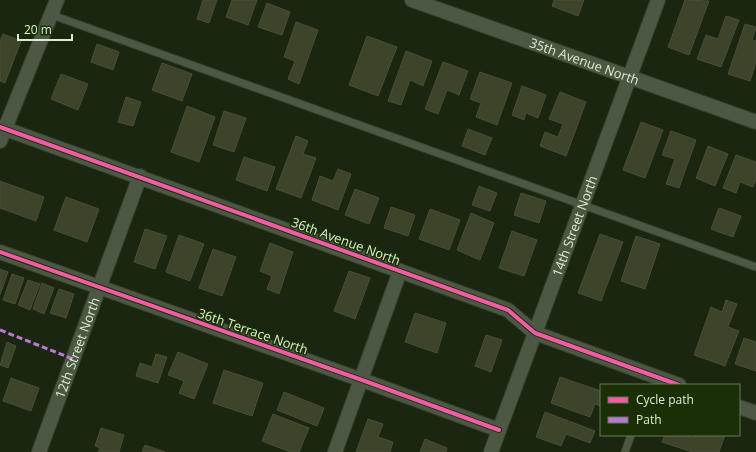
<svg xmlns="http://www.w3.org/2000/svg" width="756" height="452" viewBox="0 0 756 452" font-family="'Open Sans',sans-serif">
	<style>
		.building { fill: #3d442a; stroke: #484e37 }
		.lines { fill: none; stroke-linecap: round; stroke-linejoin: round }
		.lane-casing { stroke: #353f2e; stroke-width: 9 }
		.street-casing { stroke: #353f2e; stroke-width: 16 }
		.lane { stroke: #4c5843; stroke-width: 7 }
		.street { stroke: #4c5843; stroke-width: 14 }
		.quiet { stroke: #ba77d6; stroke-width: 3; stroke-dasharray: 6 3; stroke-linecap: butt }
		.cycleway-casing { stroke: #1a2f06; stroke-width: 6 }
		.cycleway { stroke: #f35aa7; stroke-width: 4 }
		.labels { text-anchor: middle; stroke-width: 3; stroke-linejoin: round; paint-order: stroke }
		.street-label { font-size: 13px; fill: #dbedd0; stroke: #1a2f06 }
	</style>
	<rect width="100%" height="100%" fill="#1a260f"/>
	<g class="building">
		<path d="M203,0H217L209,23L197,19Z"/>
		<path d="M232,0H257L248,25L226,17Z"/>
		<path d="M554,0H584L578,16L552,6Z"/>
		<path d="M685,0L709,1L689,55L668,47Z"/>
		<path d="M267,3L290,12L282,35L258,27Z"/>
		<path d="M726,16L739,20L721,67L697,59L706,35L718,39Z"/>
		<path d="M296,22L318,30L299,84L288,79L295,61L284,57Z"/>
		<path d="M745,24L756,27L752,40L756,41V62L750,81L728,74Z"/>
		<path d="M3,34L21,41L5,83L0,81V41Z"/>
		<path d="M367,36L397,47L378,96L349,85Z"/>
		<path d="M97,44L119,52L113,70L91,62Z"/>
		<path d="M406,51L432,61L423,86L410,80L401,105L388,101Z"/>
		<path d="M443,62L468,71L459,95L447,90L438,114L425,109Z"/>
		<path d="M162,63L192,74L182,101L152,90Z"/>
		<path d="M480,72L512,83L497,125L476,117L481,103L470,99Z"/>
		<path d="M61,74L88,84L78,110L51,99Z"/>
		<path d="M522,86L546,95L538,118L526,113L524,120L512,115Z"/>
		<path d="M560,92L586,102L566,156L540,146L545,132L558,137L563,124L549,119Z"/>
		<path d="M126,97L141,102L133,126L118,122Z"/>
		<path d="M187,106L215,117L199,162L171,152Z"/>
		<path d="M224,111L246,118L234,152L213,145Z"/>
		<path d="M641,122L663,130L645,178L623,170Z"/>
		<path d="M468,129L492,138L485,155L462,146Z"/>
		<path d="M671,131L696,140L679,188L666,184L675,159L662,155Z"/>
		<path d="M296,136L308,141L303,154L316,158L301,198L276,189Z"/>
		<path d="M708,146L728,154L715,186L696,178Z"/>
		<path d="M736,155L756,162V179L753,187L740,182L736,193L723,188Z"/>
		<path d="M244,157L275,167L267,191L236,180Z"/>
		<path d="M338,169L351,174L338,210L312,200L320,176L333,181Z"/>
		<path d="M0,181L44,197L36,221L0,208Z"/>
		<path d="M479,186L497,193L490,211L472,205Z"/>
		<path d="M355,189L379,198L369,224L345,215Z"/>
		<path d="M521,193L546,201L539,223L514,215Z"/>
		<path d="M66,197L99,209L87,242L54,230Z"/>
		<path d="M391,207L415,215L408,236L384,228Z"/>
		<path d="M719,208L741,216L733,237L711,229Z"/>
		<path d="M430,209L460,220L449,250L419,239Z"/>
		<path d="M471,213L494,223L480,260L457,250Z"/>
		<path d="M145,229L167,236L155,269L134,262Z"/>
		<path d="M512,231L537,240L524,276L499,268Z"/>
		<path d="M600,234L623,242L601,301L578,293Z"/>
		<path d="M179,235L204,244L190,281L166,272Z"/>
		<path d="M636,236L660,244L645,289L621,281Z"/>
		<path d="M270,243L293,252L279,294L267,289L272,276L260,271Z"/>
		<path d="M213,249L236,257L222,296L199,288Z"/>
		<path d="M0,269L8,272L0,295Z"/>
		<path d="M349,271L370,278L355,319L334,311Z"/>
		<path d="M12,274L24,278L15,304L3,300Z"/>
		<path d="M28,280L40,284L30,310L18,305Z"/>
		<path d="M42,283L54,288L44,314L33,309Z"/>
		<path d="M59,289L74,294L66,318L50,313Z"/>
		<path d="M726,300L737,304L728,327L739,331L725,366L694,355L711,307L722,312Z"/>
		<path d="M415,313L446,323L437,353L405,342Z"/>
		<path d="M486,335L502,340L491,372L475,366Z"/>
		<path d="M744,338L756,342V371L735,364Z"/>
		<path d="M7,342L16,346L8,368L0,365Z"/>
		<path d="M178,352L208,364L194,399L179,393L184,381L168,375Z"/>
		<path d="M156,354L167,357L158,383L136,376L140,363L152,367Z"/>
		<path d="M224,370L263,383L252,416L213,403Z"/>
		<path d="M560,377L601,391V406L595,404L590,417L551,403Z"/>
		<path d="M11,378L39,388L31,411L3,401Z"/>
		<path d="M284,392L324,408L317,426L277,410Z"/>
		<path d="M545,412L595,431L590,443L566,434L561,446L536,437Z"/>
		<path d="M273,414L309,428L299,452H290L262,441Z"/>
		<path d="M368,419L383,424L378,437L393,442L390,452H356Z"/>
		<path d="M101,428L124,435L119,452H98L100,448L95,446Z"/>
		<path d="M665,435H685L694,438L695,435H725L719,452H692L662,442Z"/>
		<path d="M425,439L447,448L446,452H420Z"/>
		<path d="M145,445L165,452H142Z"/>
	</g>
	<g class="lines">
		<g class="lane-casing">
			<g id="lane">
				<path d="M52,15L756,267"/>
				<path d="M625,452L631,435"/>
			</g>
		</g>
		<g class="street-casing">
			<g id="street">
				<path id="s1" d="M412,0L756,122"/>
				<path d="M0,127L508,310L535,333L679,385"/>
				<path d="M0,141L57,0"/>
				<path d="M0,252L362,380L499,430"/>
				<path d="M739,407L756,413"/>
				<path id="s2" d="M39,452L140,176"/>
				<path d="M335,452L400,271"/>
				<path id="s3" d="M491,452L658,0"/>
			</g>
		</g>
		<use href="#lane" class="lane"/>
		<use href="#street" class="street"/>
		<path class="quiet" d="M0,330L73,359"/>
		<g class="cycleway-casing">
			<g id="cycleway">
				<path d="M0,127L508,310L535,333L679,385"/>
				<path d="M0,252L362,380L499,430"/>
			</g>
		</g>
		<use href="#cycleway" class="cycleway"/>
	</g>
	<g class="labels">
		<g class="street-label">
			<text dy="5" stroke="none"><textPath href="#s1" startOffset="183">35th Avenue North</textPath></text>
			<text dy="5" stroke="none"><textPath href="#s3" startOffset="241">14th Street North</textPath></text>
			<text transform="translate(346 241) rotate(20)" y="5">36th Avenue North</text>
			<text transform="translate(253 331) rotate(19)" y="5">36th Terrace North</text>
			<text dy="5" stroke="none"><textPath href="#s2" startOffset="111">12th Street North</textPath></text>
		</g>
	</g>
	<rect x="600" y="384" width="140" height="52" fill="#1a2f06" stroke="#677b57"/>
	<rect x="608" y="397" width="20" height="6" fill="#f35aa7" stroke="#677b57"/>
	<text x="636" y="404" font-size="12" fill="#dbedd0">Cycle path</text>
	<rect x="608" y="417" width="20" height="6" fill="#ba77d6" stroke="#677b57"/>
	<text x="636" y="424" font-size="12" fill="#dbedd0">Path</text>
	<path d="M18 34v6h54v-6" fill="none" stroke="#dbedd0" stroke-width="2"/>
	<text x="24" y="34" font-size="12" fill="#dbedd0" stroke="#1a2f06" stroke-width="3" paint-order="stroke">20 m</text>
</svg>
